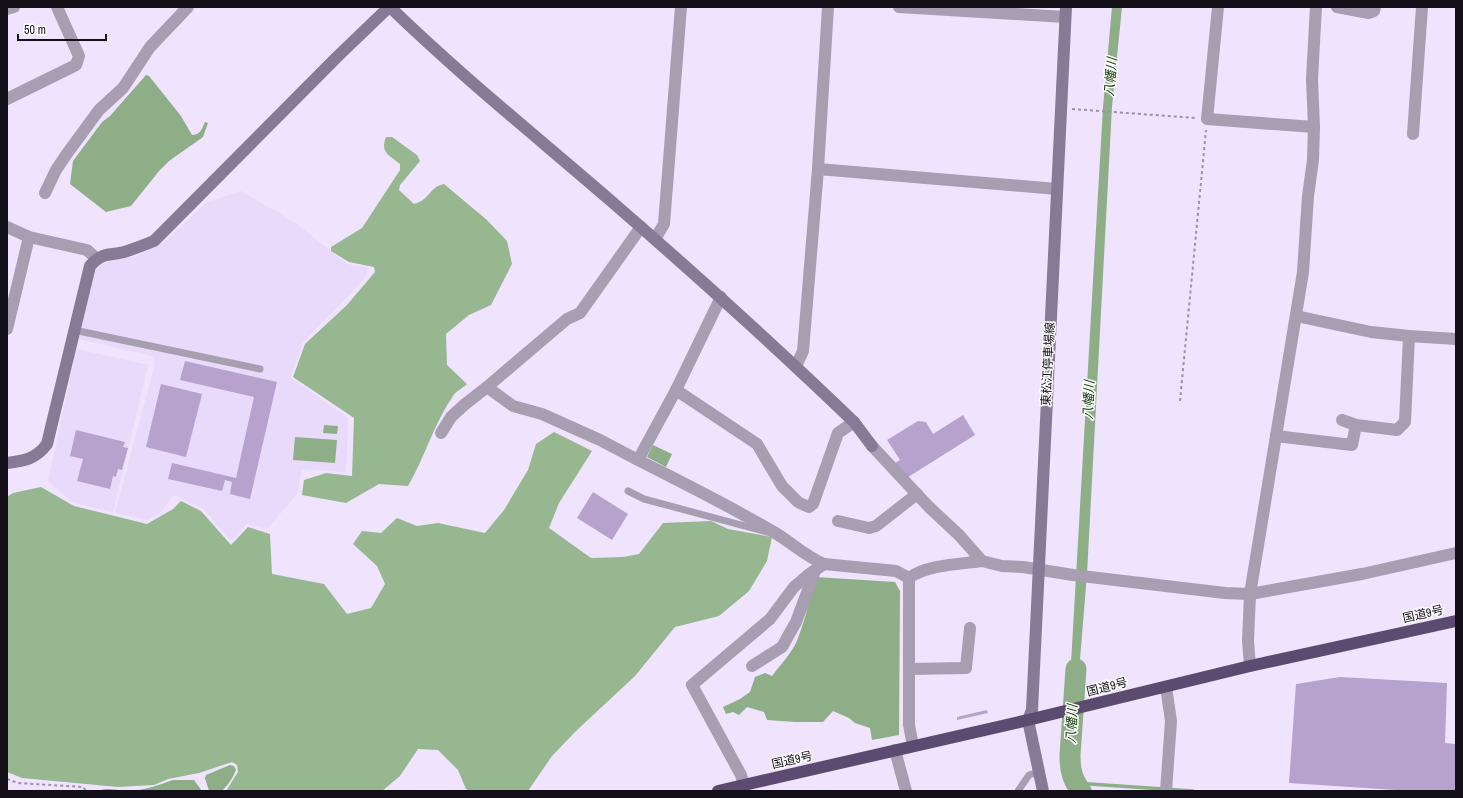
<svg xmlns="http://www.w3.org/2000/svg" width="1463" height="798" viewBox="0 0 1463 798" font-family="'Archivo Narrow','Noto Sans JP',sans-serif">
	<style>
		.built { fill: #e9d9fa }
		.forest { fill: #97b790 }
		.water { fill: #8eae87 }
		.lines { fill: none; stroke-linecap: round; stroke-linejoin: round }
		.stream { stroke: #8eae87; stroke-width: 3.5 }
		.river { stroke: #8eae87; stroke-width: 21 }
		.building { fill: #b7a2ce }
		.path { stroke: #9b92a5; stroke-width: 2; stroke-dasharray: 3 3; stroke-linecap: butt }
		.lane { stroke: #a79eb2; stroke-width: 7 }
		.street { stroke: #a79eb2; stroke-width: 12 }
		.secondary { stroke: #877a96; stroke-width: 12 }
		.highway { stroke: #5d4a70; stroke-width: 12 }
		.labels { text-anchor: middle; stroke-width: 3; stroke-linejoin: round; paint-order: stroke }
		.street-label { font-size: 12px; fill: #130f18; stroke: #fff }
		.water-label { font-size: 13px; font-style: italic; fill: #0e3b03; stroke: #fff }
	</style>
	<rect width="100%" height="100%" fill="#efe3fd"/>
	<g class="built">
		<path d="M241,191L294,222L347,264L368,268L365,278L303,342L290,377L348,418L346,472L302,469L297,494L267,529L247,524L232,540L229,539L204,509L174,495L160,513L148,520L115,513L155,364L152,356L79,339L95,270L108,260L134,257L163,243L206,203Z"/>
		<path d="M77,349L148,365L113,512L74,503L48,481Z"/>
	</g>
	<g class="forest">
		<path d="M386,137H392L417,155L420,161L400,185L399,190L414,204C430,200 429,187 444,184L487,220L507,241L512,264L491,305L469,315L446,334L447,365L467,384C463,388 456,391 453,396C434,423 425,457 408,486L379,484L346,503L302,495L304,480L326,473L352,476L354,418L293,377L305,344L347,305L375,272L374,267L349,262L331,251V247L362,228L400,170V164C389,155 380,153 386,137Z"/>
		<path d="M554,432L592,451L559,503L549,528L591,558L623,557L639,554L663,523L711,521L728,529L772,537L767,561L749,591L719,616L675,627L635,676L576,731L552,756L528,791H468L466,789L458,770L438,750L418,749L400,776L382,791H226L238,772L237,765L232,762L199,773L168,779L154,785L118,787L22,778L7,772V497L13,493L41,487L74,506L147,524L173,509L181,501L201,511L231,545L248,527L270,534L272,574L324,584L347,614L371,608L385,584L377,566L353,544L362,531L381,533L397,518L417,526L438,523L485,533L504,510L528,470L536,444Z"/>
	</g>
	<g class="water">
		<path d="M1112,7H1122L1112,107L1087,574L1077,696L1069,698L1103,107Z"/>
		<path d="M146,75L149,76L181,116L192,135C200,135 202,129 205,122L208,123L203,137L169,161L159,171L131,206L106,212L70,184L73,161L102,122L110,116Z"/>
		<path d="M324,425L338,426L337,434L323,433Z"/>
		<path d="M295,437L337,440L335,463L293,460Z"/>
		<path d="M653,445L672,454L666,467L647,457Z"/>
		<path d="M815,577L895,582L900,591L899,735L872,740L870,728L855,723L849,718L833,711L823,722H795L767,720L764,712L747,707L739,715L733,712L726,714L723,707L740,699L750,692L755,677L765,673L772,676C781,664 793,652 798,638C806,618 810,597 815,577Z"/>
		<path d="M230,765L234,766L236,770C233,778 228,785 222,791H209L205,778L206,775Z"/>
		<path d="M173,780H194L202,791H98C108,786 121,792 133,791C146,789 160,785 173,780Z"/>
	</g>
	<g class="lines">
		<path class="stream" d="M1075,783L1193,791"/>
		<path class="river" d="M1076,669L1070,755C1070,770 1072,779 1081,791"/>
	</g>
	<g class="building">
		<path d="M185,361L277,382L250,499L230,494L232,482L225,480L222,491L168,479L172,463L236,478L254,397L180,380Z"/>
		<path d="M161,384L202,394L186,457L146,447Z"/>
		<path d="M963,415L975,435L905,479L895,463L900,460L887,440L918,421L926,422L933,434Z"/>
		<path d="M76,430L125,442L123,447L128,448L122,470L118,469L116,477L113,476L110,489L77,481L83,459L70,456Z"/>
		<path d="M593,492L628,514L612,540L577,518Z"/>
		<path d="M1340,677L1447,683L1445,743L1456,744V791H1411L1289,783L1296,684Z"/>
		<path d="M987,710L988,713L957,720V717Z"/>
	</g>
	<g class="lines">
		<g class="path">
			<path d="M1072,109L1196,118"/>
			<path d="M1180,401L1206,130"/>
			<path d="M7,779L18,783L83,787L86,791"/>
		</g>
		<g class="lane">
			<path d="M74,330L260,369"/>
			<path d="M628,491L644,499L767,532"/>
			<path d="M1018,791L1029,775L1039,772"/>
		</g>
		<g class="street">
			<path d="M828,7L818,169L1057,189"/>
			<path d="M899,7L1065,17"/>
			<path d="M1218,7L1207,119L1314,127"/>
			<path d="M1337,7L1369,13L1374,11L1375,7"/>
			<path d="M7,9L14,7"/>
			<path d="M7,99L76,65L79,56L57,7"/>
			<path d="M1413,134L1422,7"/>
			<path d="M45,193L56,170L66,155L99,110L123,88L150,47L188,7"/>
			<path d="M7,227L29,237L87,250L97,259"/>
			<path d="M641,227L580,313L567,319L487,387L513,406L542,414L600,440L638,460L676,390L721,297"/>
			<path d="M655,239L664,224L681,7"/>
			<path d="M1296,316L1371,332L1409,336L1405,422L1397,430L1356,425L1342,420"/>
			<path d="M7,329L29,237"/>
			<path d="M1409,336L1456,339"/>
			<path d="M796,366L803,351L818,169"/>
			<path d="M676,390L757,444L782,486L798,502L804,505L809,507L813,504L838,433L854,422"/>
			<path d="M441,433L451,417L464,405L487,387"/>
			<path d="M1276,436L1352,445L1356,425"/>
			<path d="M872,446L929,507L959,535L982,561L1002,566L1023,567L1073,575L1225,593L1250,594L1362,574L1456,553"/>
			<path d="M638,460C685,484 732,507 777,534C793,544 807,557 824,564L896,571L909,578C926,565 960,564 982,561"/>
			<path d="M838,521L869,528L876,526L917,494"/>
			<path d="M909,578V669L966,668L970,628"/>
			<path d="M752,666L782,647L796,622L815,571"/>
			<path d="M1250,666L1248,641L1250,594L1303,272L1308,196L1313,160L1314,127L1312,79L1316,7"/>
			<path d="M909,669V725L913,746"/>
			<path d="M895,750L906,791"/>
			<path d="M744,785L741,775L692,685L770,619L794,587L808,575L824,564"/>
			<path d="M1166,791L1171,721L1166,687"/>
		</g>
		<g class="secondary">
			<path d="M390,7C460,75 537,137 611,201C694,273 775,346 854,422L872,446"/>
			<path d="M7,463C24,461 36,459 47,444L90,266C102,252 108,256 124,252C134,249 144,245 154,241L337,57L389,7"/>
			<path d="M1043,791L1028,720L1032,710L1066,7"/>
		</g>
		<path class="highway" d="M718,791L1028,720L1250,666L1456,621"/>
	</g>
	<g class="labels">
		<g class="street-label">
			<text transform="translate(1048 364) rotate(-87)" y="4">東松江停車場線</text>
			<text transform="translate(1423 614) rotate(-13)" y="4">国道9号</text>
			<text transform="translate(1107 687) rotate(-14)" y="4">国道9号</text>
			<text transform="translate(792 760) rotate(-13)" y="4">国道9号</text>
		</g>
		<g class="water-label">
			<text transform="translate(1110 77) rotate(-85)" y="5">八幡川</text>
			<text transform="translate(1088 400) rotate(-87)" y="5">八幡川</text>
			<text transform="translate(1071 724) rotate(-87)" y="5">八幡川</text>
		</g>
	</g>
	<rect width="1463" height="798" fill="none" stroke="#130f18" stroke-width="16"/>
	<path d="M18 34v6h88v-6" fill="none" stroke="#130f18" stroke-width="2"/>
	<text x="24" y="34" font-size="12" fill="#130f18" stroke="#ffffff" stroke-width="3" paint-order="stroke">50 m</text>
</svg>
